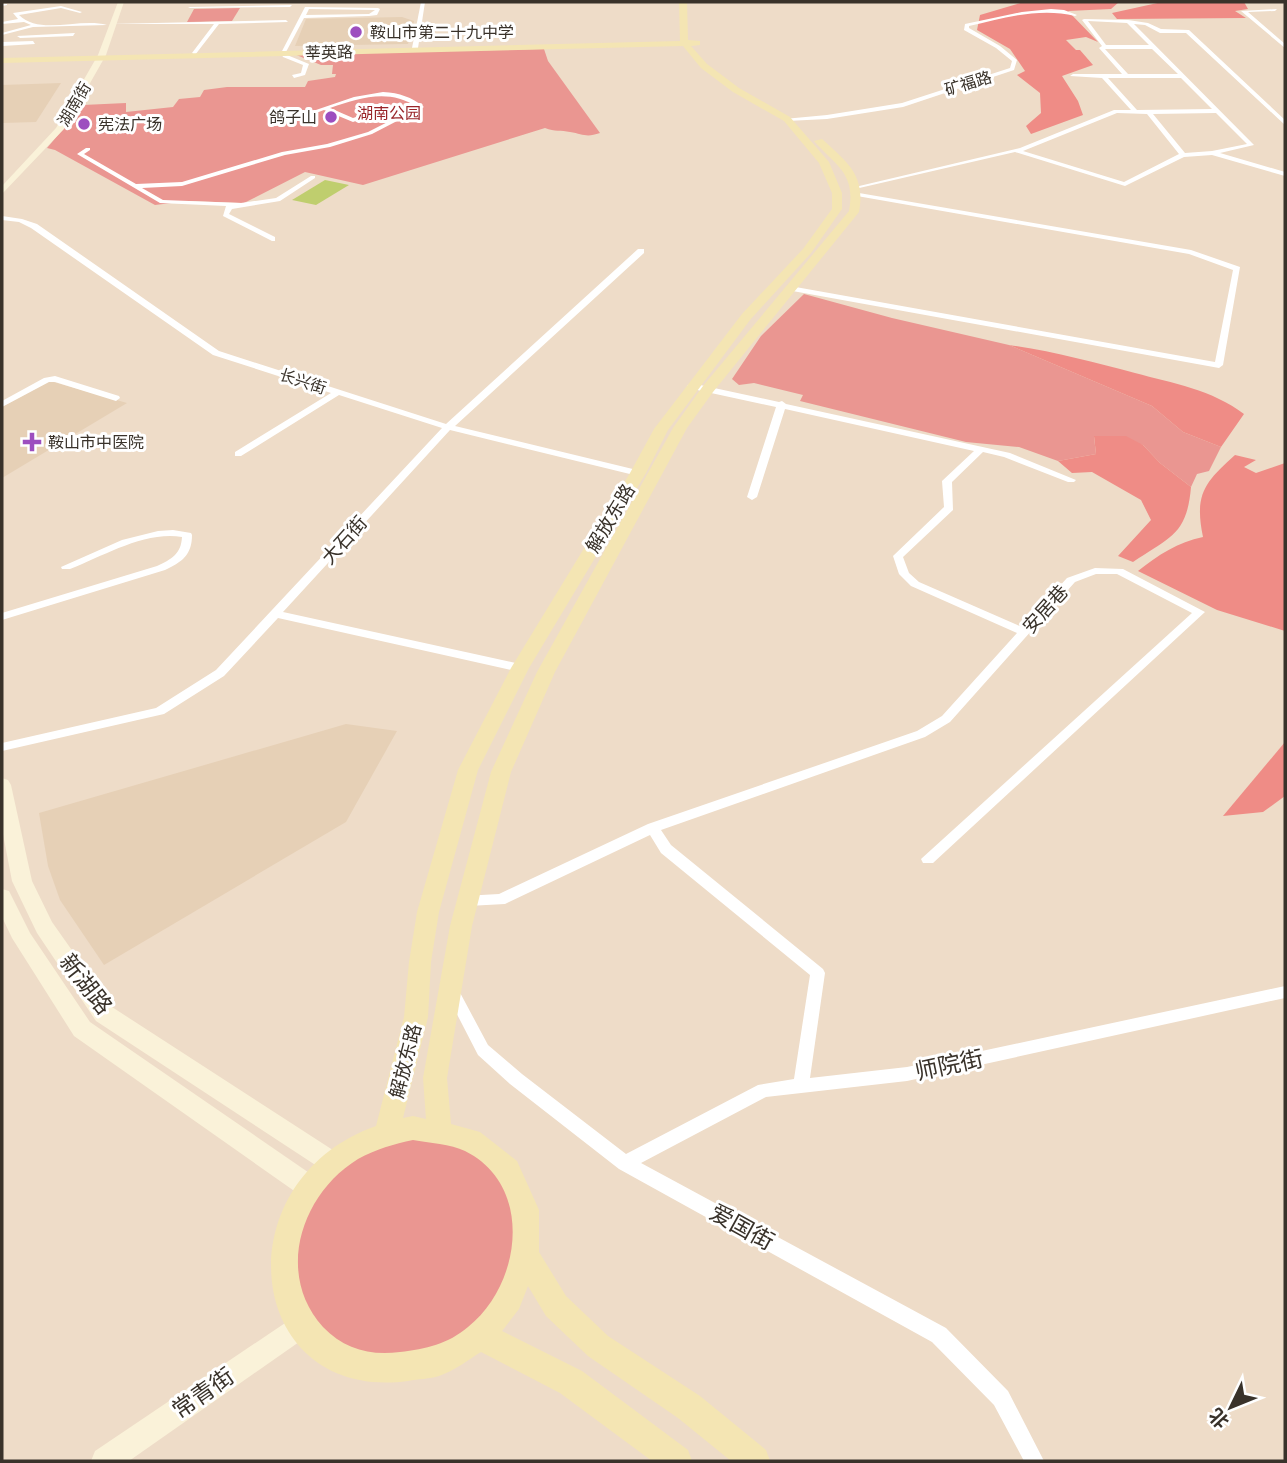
<svg xmlns="http://www.w3.org/2000/svg" width="1287" height="1463" viewBox="0 0 1287 1463" font-family="'Public Sans','Noto Sans SC',sans-serif">
	<style>
		.built { fill: #e6d0b6 }
		.green { fill: #ea9691 }
		.forest { fill: #ef8c86 }
		.water { fill: #bfce6e }
		.lines { fill: none; stroke-linecap: round; stroke-linejoin: round }
		.street { fill: #fff; fill-rule: evenodd }
		.secondary { fill: #faf2d9; fill-rule: evenodd }
		.primary { fill: #f4e5b3; fill-rule: evenodd }
		.poi-dot { fill: #9d4ebf; stroke: #fff; stroke-width: 2.5 }
		.labels { text-anchor: middle; stroke-width: 6; stroke-linejoin: round; paint-order: stroke }
		.far-poi-label { font-size: 16px; fill: #39322a; stroke: #fff; text-anchor: start }
		.far-street-label { font-size: 16px; fill: #39322a; stroke: #fff }
		.far-park-label { font-size: 16px; fill: #992529; stroke: #fff }
		.street-label { font-size: 19px; fill: #39322a; stroke: #fff }
		.near-street-label { font-size: 23px; fill: #39322a; stroke: #fff }
	</style>
	<rect width="100%" height="100%" fill="#eedcc8"/>
	<g class="built">
		<path d="M402,17L414,21L408,44L295,46L306,19Z"/>
		<path d="M61,83L36,122L2,123V85Z"/>
		<path d="M50,381L127,403L2,478V407Z"/>
		<path d="M346,724L397,731L346,822L104,965L60,900L48,866L39,813Z"/>
	</g>
	<g class="green">
		<path d="M240,8L232,21L187,22L194,9Z"/>
		<path d="M544,49L548,61L600,133C586,138 583,134 570,132C561,130 555,132 545,128L363,185L305,172L244,203L188,201L155,205L55,150L47,148L83,105L126,103V112L173,107L179,99L200,97L204,90L227,87H305L308,81L335,77L336,74H332L333,65H321L294,54Z"/>
		<path d="M804,294L892,318L1009,345L1152,406L1183,432L1221,447L1209,471L1197,474L1191,487L1160,463L1143,445L1094,437L1096,454L1058,461L1019,447L966,442L800,401L803,395L754,383L739,385L732,379L761,336Z"/>
		<path d="M439,1128L519,1186L507,1304L403,1370L300,1326L290,1224L331,1163Z"/>
	</g>
	<g class="forest">
		<path d="M1024,2H1119L1111,9L1068,11L1098,42L1086,37L1066,40L1076,50H1080L1093,65L1062,76L1078,101L1083,115L1031,134L1026,126L1041,113L1040,93L1017,75L1025,71L1010,49L977,30L980,15Z"/>
		<path d="M1162,2H1244L1248,9L1235,11L1246,18L1117,19L1112,13Z"/>
		<path d="M1009,345C1052,351 1093,362 1135,373C1172,383 1213,390 1244,414L1221,447L1183,432L1152,406Z"/>
		<path d="M1094,436H1126L1143,445L1160,463L1191,487C1187,535 1170,537 1133,562L1118,556L1151,520L1141,500L1092,472L1072,473L1058,461L1096,454Z"/>
		<path d="M1235,455L1256,460L1244,467L1256,473L1285,463V631L1217,610L1138,571C1158,555 1178,542 1203,537C1194,494 1205,482 1235,455Z"/>
		<path d="M1285,742V796L1263,812L1223,816Z"/>
	</g>
	<path class="water" d="M325,180L349,185L316,205L292,200Z"/>
	<g class="lines">
		<g class="street">
			<path d="M421,2H425L418,48L415,50L412,48Z"/>
			<path d="M2,4H7V5L2,6Z"/>
			<path d="M292,5L290,7L188,8L190,7Z"/>
			<path d="M61,6L82,12L80,13L61,8L19,15C40,36 80,17 107,25L33,27L2,35V33L31,25L24,22L2,24V22L18,19L13,13Z"/>
			<path d="M305,7L378,8L380,9L377,15L369,16L304,18L286,52L287,55L309,64L305,75L294,78L292,75L301,73L303,65L283,57L281,53ZM309,9L375,10L369,14L306,15Z"/>
			<path d="M1051,9L1064,10L1077,15L1075,16C1040,7 1004,18 969,26V28L1000,46L1017,60L1014,70L903,107L827,119L787,121L784,119L827,115L902,103L1010,68L1012,61L996,48L964,30L965,24L1022,12Z"/>
			<path d="M1277,9L1275,11L1248,12L1285,44V48L1241,11Z"/>
			<path d="M1084,19L1128,20L1148,23L1161,29L1189,30L1285,120V125L1186,33H1160L1145,25L1134,24L1254,145L1220,153L1285,172V176L1212,155L1184,157L1125,186L1015,152L855,189V187L1020,148L1114,110H1131L1102,78L1070,76L1073,74H1122L1099,48L1102,46L1082,20ZM1088,21L1127,23L1149,45H1106ZM1105,49H1152L1178,74H1128ZM1108,78H1181L1212,109L1137,110ZM1117,113L1147,114L1179,154L1124,182L1023,151ZM1216,113L1247,144L1212,151L1185,153L1153,114Z"/>
			<path d="M286,20L288,22L219,24L195,55L192,53L214,24H110Z"/>
			<path d="M75,33L73,36L20,38L17,36Z"/>
			<path d="M33,41L35,44L2,46V42Z"/>
			<path d="M383,92C400,93 411,97 424,107L372,134L330,147L285,155L182,186L142,188L163,200L241,203L276,198L311,176H315V178L280,201L232,209L229,214L275,237V241H272L223,216L226,206L160,203L77,154L86,148H90V150L84,154L136,184L182,182L282,152L327,144L368,132L417,107C389,88 359,98 330,108L353,118L366,114L369,116L353,122L324,110L316,113L313,111L354,97Z"/>
			<path d="M859,193L1191,250L1240,267L1223,365L1219,368L787,290L786,288L790,286L1215,362L1233,270L1189,254L857,196V194Z"/>
			<path d="M2,216L22,219L37,224L219,351L446,424L638,249H644V253L455,426L641,471V475L638,476L450,430L283,612L520,664L524,665L526,668L524,671L520,672L278,618L224,676L164,714L2,751V743L156,708L216,670L442,428L339,395L241,456H235V452L331,393L213,355L31,228L19,222L2,220Z"/>
			<path d="M55,376L119,396L120,398L116,401L55,382H49L2,407V401L44,378Z"/>
			<path d="M691,383L779,402L782,401L786,404L1010,453L1076,480L1074,482H1068L1004,457L983,452L952,482L953,510L903,557L909,573L919,582L1022,627L1067,578L1095,568L1123,569L1205,612L933,863H923L921,859L1192,613L1117,574H1096L1075,582L950,722L925,737L661,830L671,845L823,969L825,973L810,1078L907,1067L1285,986V998L907,1081L766,1097L641,1163L946,1328L1008,1391L1044,1461H1024L994,1405L932,1342L619,1169L510,1084L478,1055L445,991L447,987L452,985L457,987L488,1045L522,1074L626,1154L758,1085L794,1079L810,975L661,853L650,835L505,904L468,906L463,904L461,900L463,896L499,894L648,824L917,731L942,716L1017,633L911,586L899,574L893,556L944,507L942,481L974,451L785,409L757,497L752,500L747,497L776,407L688,388L687,386Z"/>
			<path d="M173,530L191,533L192,535C192,555 182,562 165,570L2,620V613L157,566C172,559 181,554 182,537C144,531 104,556 70,569H62L61,567L122,540L158,531Z"/>
		</g>
		<g class="secondary">
			<path d="M118,2H124L106,55L64,129L2,194V186L56,128L98,55Z"/>
			<path d="M2,778L8,780L11,785L32,881L52,922L112,1007L339,1154L343,1162L339,1170L331,1173L323,1170L96,1021L37,933L12,881L2,829Z"/>
			<path d="M2,889L9,891L30,933L90,1022L318,1179L321,1187L318,1195L309,1199L300,1195L74,1036L12,938L2,917Z"/>
			<path d="M300,1313L309,1317L313,1326L309,1335L129,1461H91L95,1451Z"/>
		</g>
		<path class="primary" d="M679,2H687L688,40L700,41V45L691,46L707,64L739,88L790,117L829,162L842,193V209L811,253L750,320L668,430L646,473L529,668L478,770L439,912L431,962L428,1017L403,1118L413,1116L426,1119L423,1078L450,926L491,772L537,672L673,428L703,386L849,211C856,173 836,166 814,141L822,139C847,162 866,175 859,212L713,392L687,428L555,672L511,772L472,926L447,1078L451,1124L480,1132L517,1161L539,1210V1252L566,1296L608,1336L700,1396L766,1450L770,1461H731L678,1418L588,1356L546,1316L528,1286L519,1309L502,1331L582,1371L688,1450L692,1461H652L560,1393L481,1352C468,1360 454,1371 439,1376C430,1379 418,1379 408,1381C244,1403 220,1181 376,1126L404,1017L409,962L417,912L458,770L511,668L630,473L654,429L742,314L803,249L832,209V193L819,163L784,121L733,92L701,68L683,46L2,63V58L680,41ZM413,1140C429,1143 451,1144 465,1151C534,1185 522,1284 468,1327C448,1344 426,1349 400,1352C370,1356 344,1349 323,1327C275,1274 301,1194 358,1159C376,1149 394,1144 413,1140Z"/>
	</g>
	<g class="poi-dot">
		<circle cx="356" cy="32" r="7"/>
		<circle cx="331" cy="117" r="7"/>
		<circle cx="84" cy="124" r="7"/>
		<path d="M28.5 431.5h7v7h7v7h-7v7h-7v-7h-7v-7h7z"/>
	</g>
	<g class="labels">
		<g class="far-poi-label">
			<text x="370" y="38">鞍山市第二十九中学</text>
			<text x="317" y="123" text-anchor="end">鸽子山</text>
			<text x="98" y="130">宪法广场</text>
			<text x="48" y="448">鞍山市中医院</text>
		</g>
		<g class="far-street-label">
			<text transform="translate(329 52) rotate(-1)" y="6">莘英路</text>
			<text transform="translate(968 83) rotate(-17)" y="6">矿福路</text>
			<text transform="translate(74 104) rotate(-59)" y="6">湖南街</text>
			<text transform="translate(303 381) rotate(18)" y="6">长兴街</text>
		</g>
		<g class="far-park-label">
			<text x="389" y="119">湖南公园</text>
		</g>
		<g class="street-label">
			<text transform="translate(610 518) rotate(-59)" y="7">解放东路</text>
			<text transform="translate(344 540) rotate(-48)" y="7">大石街</text>
			<text transform="translate(1045 609) rotate(-48)" y="7">安居巷</text>
			<text transform="translate(405 1061) rotate(-76)" y="7">解放东路</text>
		</g>
		<g class="near-street-label">
			<text transform="translate(86 984) rotate(52)" y="8">新湖路</text>
			<text transform="translate(949 1065) rotate(-12)" y="8">师院街</text>
			<text transform="translate(742 1227) rotate(29)" y="8">爱国街</text>
			<text transform="translate(203 1393) rotate(-35)" y="8">常青街</text>
		</g>
	</g>
	<rect width="1287" height="1463" fill="none" stroke="#39322a" stroke-width="7"/>
	<g transform="translate(1231 1407) rotate(227)" stroke="#ffffff" stroke-width="5" paint-order="stroke">
	<path d="M0-5L12 26L0 18L-12 26Z" fill="#39322a"/>
	<text y="-10" font-size="19" font-weight="bold" text-anchor="middle" fill="#39322a">北</text>
	</g>
</svg>
